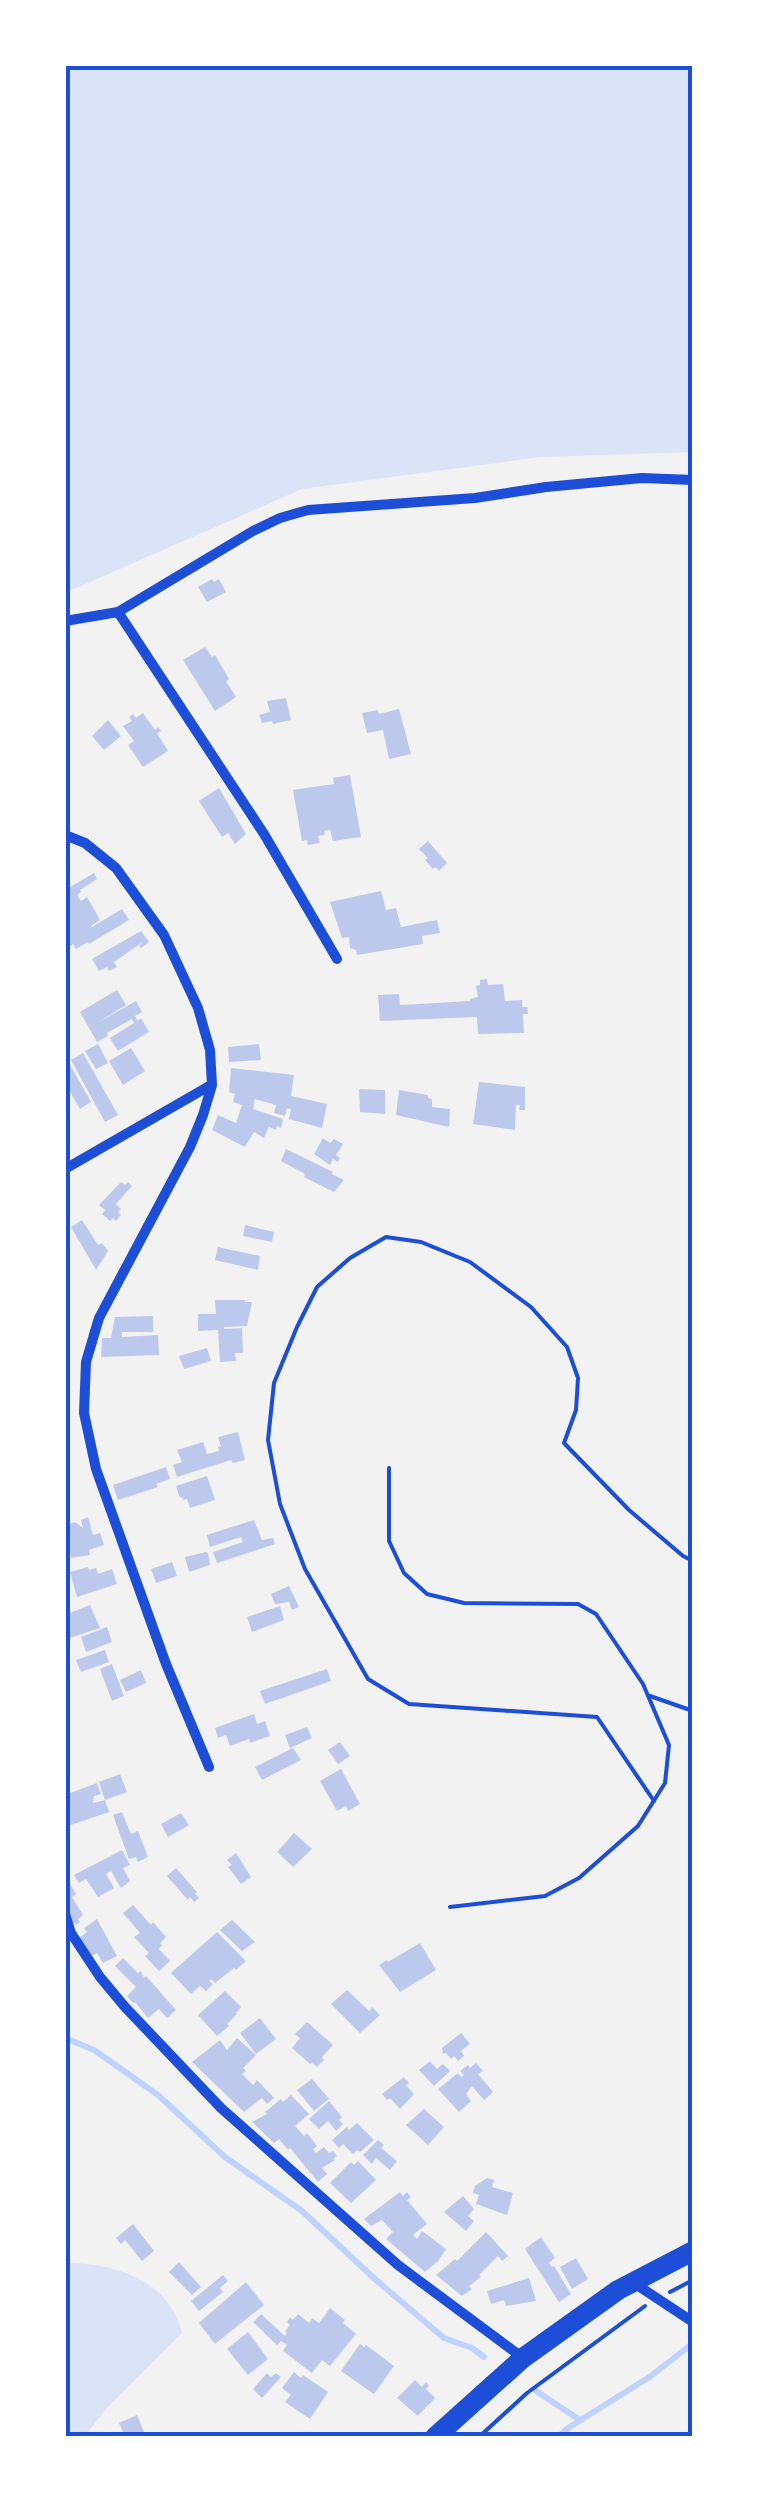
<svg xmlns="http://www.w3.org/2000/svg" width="758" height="2502" viewBox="0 0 758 2502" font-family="'PT Sans',sans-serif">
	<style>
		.green { fill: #dbe4f7 }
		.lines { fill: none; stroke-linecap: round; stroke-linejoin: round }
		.stream { stroke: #bfd3fe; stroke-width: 6 }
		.building { fill: #bdc9ec }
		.path { stroke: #1d4ed8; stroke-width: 4 }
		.minor { stroke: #1d4ed8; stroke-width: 10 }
		.primary { stroke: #1d4ed8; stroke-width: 20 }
		.neatline { fill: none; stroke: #1d4ed8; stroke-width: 4 }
	</style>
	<rect width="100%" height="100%" fill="#f2f2f2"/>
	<g class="green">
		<path d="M65,65H693V452L541,457L302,489L65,593Z"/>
		<path d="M65,2263C115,2263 170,2280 182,2333L107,2408L84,2437H65Z"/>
	</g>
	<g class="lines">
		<g class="stream">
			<path d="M65,2038L94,2050L158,2095L225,2157L302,2211L376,2280L444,2338L472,2348L484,2357"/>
			<path d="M536,2391L580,2420"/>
			<path d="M558,2437L568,2428L651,2376L693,2343"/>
		</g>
	</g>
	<g class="building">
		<path d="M212,579L214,582L219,579L226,592L207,602L198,587Z"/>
		<path d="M205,647L212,657L215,655L229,679L226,681L236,697L215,711L183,660Z"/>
		<path d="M286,698L291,720L273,724L272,721L262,723L259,715L270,712L267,701Z"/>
		<path d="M399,709L411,754L389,759L383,730L367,733L362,713L378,710L379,714Z"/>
		<path d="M143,713L155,730L158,727L161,731L157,733L168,751L143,767L128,745L134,741L123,726L132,721L129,717L133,714L136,718Z"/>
		<path d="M108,720L121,736L104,750L92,736Z"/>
		<path d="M350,775L361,837L333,841L330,830L324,831L325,835L318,836L320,843L308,845L307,840L302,841L293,790L334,784L333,778Z"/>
		<path d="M219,788L246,834L235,844L228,833L222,837L199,801Z"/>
		<path d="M428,841L447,863L439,871L436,867L433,869L425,860L428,858L419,849Z"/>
		<path d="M94,873L97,879L80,890L81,892L77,895L81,901L87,897L100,920L91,926L92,927L122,909L129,920L89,944L88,942L76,949L73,944L69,947L65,936V890Z"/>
		<path d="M381,891L386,910L396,908L401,927L437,920L440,933L422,936L423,944L357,955L356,950L350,948L349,937L342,938L330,902Z"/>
		<path d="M141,931L149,942L141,948L139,946L143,942L114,962L117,967L109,971L107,967L99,971L92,959Z"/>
		<path d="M487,979L488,985L503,984L505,1001L522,1000V1007H527L528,1014H523L524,1033L478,1034L477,1017L380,1021L378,995L399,994L400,1005L470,1001V999L478,997L476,986L480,985V980Z"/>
		<path d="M117,990L126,1005L97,1023L136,1001L142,1012L135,1016L138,1021L141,1018L149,1032L118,1051L110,1038L134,1023L132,1019L107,1033L108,1036L97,1042L80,1012Z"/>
		<path d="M98,1044L108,1063L96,1069L85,1051Z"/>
		<path d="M259,1044L261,1060L229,1062L228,1047Z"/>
		<path d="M131,1048L145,1071L123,1085L109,1061Z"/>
		<path d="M83,1053L118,1115L105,1122L71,1060Z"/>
		<path d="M65,1056L91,1102L80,1109L65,1083Z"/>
		<path d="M231,1068L294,1075L291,1096L327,1104L322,1128L289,1119L291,1109L287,1108L285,1116L274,1113L276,1105L255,1099L253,1109L283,1119L281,1128L277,1126L276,1130L269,1127L264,1138L254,1132L245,1147L212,1130L218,1115L236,1123L242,1105L233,1102L235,1094L229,1092Z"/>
		<path d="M479,1082L525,1087V1110H519L520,1105H516L515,1130L473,1124Z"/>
		<path d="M359,1089L385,1090V1114L360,1112Z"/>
		<path d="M399,1090L428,1095V1098L432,1099V1107L450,1109L449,1127L396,1115Z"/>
		<path d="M323,1138L330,1143L334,1139L343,1144L336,1155L340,1158L338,1162L333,1159L330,1165L314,1154Z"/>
		<path d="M286,1149L333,1172L332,1174L344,1180L334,1192L304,1177L305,1174L281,1161Z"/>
		<path d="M121,1182L125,1185L128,1182L132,1186L116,1204L121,1209L118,1212L121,1215L116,1221L113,1218L110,1221L102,1214L105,1210L99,1205Z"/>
		<path d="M82,1220L98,1245L102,1243L108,1251L96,1270L71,1227Z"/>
		<path d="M245,1225L274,1232L272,1242L243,1236Z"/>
		<path d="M218,1247L260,1256L258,1270L215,1260Z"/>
		<path d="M215,1300H245V1302H252L247,1326L224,1327V1329L242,1328L243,1353H235L236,1361L220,1362L218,1330L198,1331V1314H216Z"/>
		<path d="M153,1316V1332H122V1337L158,1335L159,1355L101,1357L102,1338H111L115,1317Z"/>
		<path d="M207,1348L211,1361L184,1369L179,1356Z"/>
		<path d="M238,1432L245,1460L233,1463L231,1460L177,1477L173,1465L182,1462L177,1450L203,1442L207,1454L219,1451L218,1447L221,1446L218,1437Z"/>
		<path d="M166,1467L170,1479L156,1484L158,1487L118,1500L113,1485Z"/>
		<path d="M207,1476L215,1500L190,1508L187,1499L183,1500L182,1497L180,1498L176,1486Z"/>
		<path d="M88,1517L93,1535L100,1533L104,1545L89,1550L90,1555L71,1558L68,1538L65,1539L66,1525L75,1522L83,1528L81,1520Z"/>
		<path d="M254,1520L262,1540L273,1538L275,1544L217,1563L213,1552L243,1542L241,1537L210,1547L207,1535Z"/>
		<path d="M206,1552L208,1553L210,1565L189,1572L185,1557Z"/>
		<path d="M172,1562L177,1576L156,1583L151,1569Z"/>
		<path d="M88,1567L89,1570L96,1568L98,1574L112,1569L117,1584L77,1597L70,1572Z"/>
		<path d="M289,1586L299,1607L292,1610L289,1602L275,1604L271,1594Z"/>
		<path d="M90,1605L100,1628L70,1638L65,1623V1615Z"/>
		<path d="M280,1606L284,1620L252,1632L247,1617Z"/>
		<path d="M107,1627L112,1642L86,1652L81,1637Z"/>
		<path d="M105,1650L109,1662L81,1672L76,1660Z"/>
		<path d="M112,1664L124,1696L112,1701L100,1669Z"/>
		<path d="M327,1669L331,1681L265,1704L260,1691Z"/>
		<path d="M141,1670L146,1683L126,1692L120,1680Z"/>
		<path d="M254,1714L257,1724L265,1721L270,1736L250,1743L249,1739L230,1746L226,1735L218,1738L215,1728Z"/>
		<path d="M307,1727L312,1738L290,1748L285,1735Z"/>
		<path d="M340,1742L350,1756L338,1764L328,1750Z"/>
		<path d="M293,1748L301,1760L262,1780L255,1767Z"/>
		<path d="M341,1769L360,1804L348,1811L346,1806L337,1811L320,1781Z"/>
		<path d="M120,1774L127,1792L105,1800L109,1812L65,1827V1795L97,1783L101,1794L94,1796L93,1803L105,1800L99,1782Z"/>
		<path d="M122,1812L131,1834L138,1831L148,1857L138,1862L136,1857L129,1859L113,1815Z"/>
		<path d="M181,1813L189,1825L168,1837L161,1824Z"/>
		<path d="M294,1833L312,1849L293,1867L277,1852Z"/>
		<path d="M122,1850L130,1865L123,1868L130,1881L121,1888L111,1871L106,1874L114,1888L98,1897L86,1879L79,1883L74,1875Z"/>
		<path d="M236,1853L251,1877L241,1884L228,1867L232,1865L227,1860Z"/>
		<path d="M176,1868L197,1892L195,1893L199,1898L194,1902L190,1897L188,1900L167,1876Z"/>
		<path d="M70,1884L76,1894L72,1897L83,1915L78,1919L80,1922L76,1925L74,1922L70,1925L65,1908V1886Z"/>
		<path d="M133,1905L151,1925L153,1922L166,1937L160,1943L162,1945L159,1949L170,1961L159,1971L145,1956L149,1953L134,1937L140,1933L123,1913Z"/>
		<path d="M97,1919L117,1956L103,1963L97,1953L92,1956L79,1938L87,1932L84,1928Z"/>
		<path d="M232,1920L255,1942L242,1951L220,1930Z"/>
		<path d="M217,1932L246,1961L236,1970L234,1968L215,1983L211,1979L209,1981L213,1984L206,1991L200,1986L191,1994L171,1973Z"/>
		<path d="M420,1943L436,1970L400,1992L379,1965L387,1960L388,1962Z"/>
		<path d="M123,1958L138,1973L141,1971L144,1978L146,1976L176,2010L167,2018L159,2009L148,2018L135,2002L133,2003L127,1996L136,1987L115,1966Z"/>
		<path d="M347,1990L369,2011L372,2007L380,2015L360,2033L331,2004Z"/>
		<path d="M225,1991L241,2007L236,2013L237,2014L227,2024L229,2026L217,2036L198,2015Z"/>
		<path d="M260,2018L276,2039L256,2054L240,2033Z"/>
		<path d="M307,2022L333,2045L322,2057L324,2060L317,2067L312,2063L310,2064L292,2048L300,2038L295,2034Z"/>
		<path d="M461,2033L470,2044L461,2051L464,2056L458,2061L454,2056L451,2059L446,2053L443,2054L442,2048Z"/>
		<path d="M237,2038L256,2055L243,2068L246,2071L242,2074L253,2085L257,2080L274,2098L267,2104L262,2098L244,2112L192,2062L220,2040L227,2050Z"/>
		<path d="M430,2061L437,2069L443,2064L450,2071L434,2086L419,2070Z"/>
		<path d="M476,2063L483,2071L478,2074L493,2092L484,2100L472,2086L466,2094L471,2101L459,2112L438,2089L458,2073L461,2077L464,2075L460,2071L468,2065L470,2068Z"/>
		<path d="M404,2077L409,2083L406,2085L414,2094L400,2109L390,2098L387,2100L382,2094Z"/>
		<path d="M312,2079L329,2099L314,2111L297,2090Z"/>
		<path d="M291,2095L309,2114L295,2126L304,2136L307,2133L317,2146L313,2149L316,2153L324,2147L329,2153L333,2151L337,2156L333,2159L335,2160L322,2168L327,2174L318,2182L290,2148L288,2150L279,2139L274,2143L252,2122L267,2114L265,2112L281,2099L283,2102Z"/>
		<path d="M329,2101L342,2117L339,2120L343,2124L336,2131L328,2121L319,2129L309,2119Z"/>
		<path d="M424,2109L444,2127L428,2145L406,2125Z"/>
		<path d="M357,2123L374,2140L360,2152L358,2150L353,2154L343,2144L339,2148L332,2140L347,2127L349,2130Z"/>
		<path d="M378,2140L384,2145L381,2148L397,2161L390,2170L376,2158L372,2164L363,2155Z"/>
		<path d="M358,2161L376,2180L351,2203L330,2183L351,2162L354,2165Z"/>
		<path d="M487,2178L494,2180L492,2187L513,2193L507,2215L476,2204L479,2195L473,2193L475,2186Z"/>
		<path d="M400,2192L403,2196L407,2192L411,2197L407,2200L427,2224L413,2235L417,2239L422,2231L446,2249L438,2261L425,2272L386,2239L393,2232L382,2220L371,2226L364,2219Z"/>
		<path d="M463,2196L474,2209L468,2216L474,2221L466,2231L444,2212Z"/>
		<path d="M133,2224L154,2251L142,2261L125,2240L121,2244L116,2238Z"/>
		<path d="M486,2232L508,2256L502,2261L498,2256L479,2275L481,2277L469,2286L472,2289L462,2296L436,2275L455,2259L457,2261Z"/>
		<path d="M541,2237L555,2258L549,2263L552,2267L554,2266L571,2294L559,2302L525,2249Z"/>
		<path d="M576,2258L588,2279L572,2289L560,2267Z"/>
		<path d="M179,2262L201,2287L192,2295L169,2272Z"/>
		<path d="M223,2275L228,2281L220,2288L223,2292L199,2311L191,2301Z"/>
		<path d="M529,2278L536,2301L506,2306L504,2300L491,2304L487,2291Z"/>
		<path d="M246,2282L264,2305L215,2344L199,2323Z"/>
		<path d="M330,2308L345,2320L343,2323L356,2334L330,2366L322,2360L312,2373L283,2351L287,2345L281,2341L277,2345L253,2322L261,2314L285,2336L287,2333L285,2331L290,2325L287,2322L290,2317L293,2320L298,2314L309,2323L312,2318L319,2323Z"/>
		<path d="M248,2332L268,2359L248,2375L227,2349Z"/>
		<path d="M360,2344L364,2347L366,2345L394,2366L374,2394L341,2371Z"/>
		<path d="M294,2372L301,2378L303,2375L328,2392L310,2419L285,2402L291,2395L282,2388Z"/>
		<path d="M267,2373L271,2377L276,2373L281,2377L262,2398L253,2389Z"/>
		<path d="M415,2380L422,2387L426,2382L429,2386L426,2389L435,2398L418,2416L397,2398Z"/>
		<path d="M137,2415L146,2437H125L119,2423Z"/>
	</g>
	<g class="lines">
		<g class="path">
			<path d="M389,1468V1541L404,1573L427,1594L464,1603L578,1604L596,1614L643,1684L669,1745L665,1783L638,1826L579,1878L545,1896L450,1907"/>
			<path d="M650,1696L693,1711"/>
			<path d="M654,1801L597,1717L409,1704L368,1679L305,1569L280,1504L268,1440L274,1383L297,1327L317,1287L350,1258L386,1237L421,1242L470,1262L531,1307L567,1347L578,1378L576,1410L564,1443L629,1510L683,1556L693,1561"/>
			<path d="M670,2292L693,2280"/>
			<path d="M479,2437L527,2393L645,2306"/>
		</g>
		<g class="minor">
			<path d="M118,612L264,834L337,959"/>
			<path d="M65,621L118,612L253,531L280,518L308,510L475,498L546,487L642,478L693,480"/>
			<path d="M65,835L85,843L116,868L164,935L198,1008L210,1050L212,1085L203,1115L190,1147L99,1318L86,1362L84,1413L96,1469L166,1664L209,1767"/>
			<path d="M65,1169L211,1085"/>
			<path d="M65,1914L71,1933L100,1977L125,2007L221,2108L398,2265L523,2358"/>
			<path d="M634,2283L693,2322"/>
		</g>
		<path class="primary" d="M435,2437L523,2358L618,2290L693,2251"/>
	</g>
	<rect width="758" height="2502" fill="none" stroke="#ffffff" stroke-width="135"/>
	<rect x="68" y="68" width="622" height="2366" class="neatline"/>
</svg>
